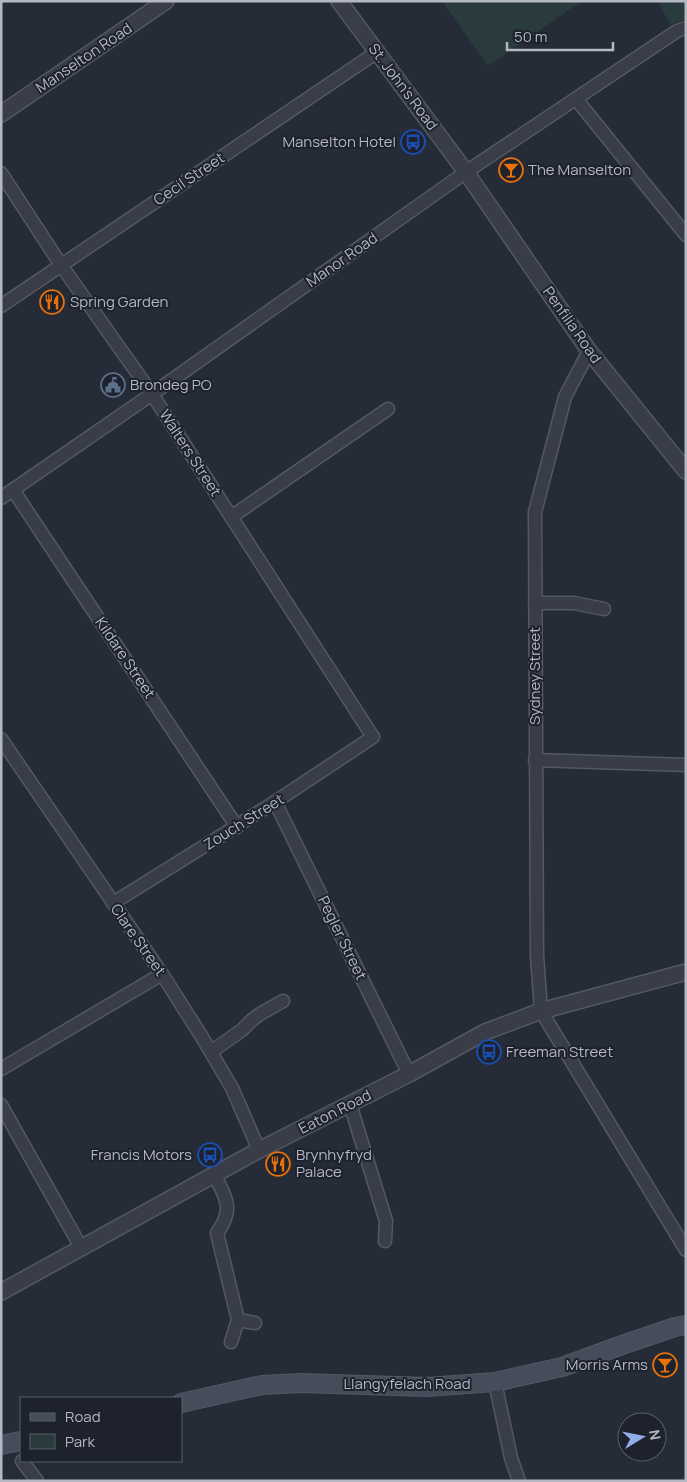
<svg xmlns="http://www.w3.org/2000/svg" width="687" height="1482" viewBox="0 0 687 1482" font-family="Manrope,sans-serif">
	<style>
		.green { fill: #2a3b3d }
		.lines { fill: none; stroke-linecap: round; stroke-linejoin: round }
		.minor-casing { stroke: #535863; stroke-width: 15 }
		.tertiary-casing { stroke: #535863; stroke-width: 18 }
		.secondary-casing { stroke: #535863; stroke-width: 20 }
		.minor { stroke: #383d48; stroke-width: 12 }
		.tertiary { stroke: #383d48; stroke-width: 15 }
		.secondary { stroke: #474c5b; stroke-width: 18 }
		.labels { text-anchor: middle; stroke-width: 4; stroke-linejoin: round; paint-order: stroke }
		.street-label { font-size: 15px; fill: #b3b8c4; stroke: #1d222d }
		.poi-label { font-size: 15px; fill: #b3b8c4; stroke: #1d222d; text-anchor: start }
	</style>
	<rect width="100%" height="100%" fill="#252b37"/>
	<g class="green">
		<path d="M442,1H582L488,66Z"/>
		<path d="M658,1H686V19L670,25Z"/>
	</g>
	<g class="lines">
		<g class="minor-casing">
			<g id="minor">
				<path d="M576,99L686,235"/>
				<path d="M1,173L61,265L152,394L373,737L275,802L113,903"/>
				<path d="M1,306L377,52"/>
				<path d="M589,351L565,397L535,512L537,955L541,1011L686,1250"/>
				<path d="M13,490L237,827"/>
				<path d="M1,498L152,394L466,172L677,31L686,28"/>
				<path d="M231,517L388,409"/>
				<path d="M535,603H574L604,609"/>
				<path d="M1,739L162,974L202,1037L232,1088L259,1150"/>
				<path d="M535,760L686,765"/>
				<path d="M275,802L409,1074"/>
				<path d="M211,1052L242,1030L252,1020L260,1014L283,1001"/>
				<path d="M1,1069L162,974"/>
				<path d="M350,1104L386,1221L385,1241"/>
				<path d="M1,1105L82,1249"/>
				<path d="M215,1176C227,1200 234,1209 217,1233L238,1320L231,1342"/>
				<path d="M238,1320L255,1323"/>
				<path d="M495,1382L511,1458L519,1481"/>
				<path d="M22,1461L37,1481"/>
			</g>
		</g>
		<g class="tertiary-casing">
			<g id="tertiary">
				<path d="M339,1L466,172L589,351L686,471"/>
				<path d="M1,114L166,1"/>
				<path d="M1,1292L259,1150L409,1074L485,1032L541,1011L686,972"/>
			</g>
		</g>
		<g class="secondary-casing">
			<g id="secondary">
				<path d="M181,1403L262,1385L301,1383L427,1387L495,1382L562,1367L622,1345L675,1327L686,1325"/>
				<path d="M1,1445L21,1441"/>
			</g>
		</g>
		<use href="#minor" class="minor"/>
		<use href="#tertiary" class="tertiary"/>
		<use href="#secondary" class="secondary"/>
	</g>
	<defs>
		<g id="bus-ring" transform="scale(1.25)"><circle r="9.5" fill="#1d222d" stroke="#1a4fb4" stroke-width="1.5"/><path d="M-5-6H5V4H4V6H2V4H-2V6H-4V4H-5ZM-3.5-4V0h7V-4ZM-3.5 1.2v1.5H-2V1.2ZM2 1.2v1.5H3.5V1.2Z" fill="#1a4fb4"/></g>
		<g id="bar-ring" transform="scale(1.25)"><circle r="9.5" fill="#1d222d" stroke="#e8710a" stroke-width="1.5"/><path d="M-6-5H6L.8 .8V4.5H3.5V6h-7V4.5H-.8V.8Z" fill="#e8710a"/></g>
		<g id="restaurant-ring" transform="scale(1.25)"><circle r="9.5" fill="#1d222d" stroke="#e8710a" stroke-width="1.5"/><path d="M-5-6h1v4h1v-4h1v4h1v-4h1v5L-1.5 .5V6h-2V.5L-5-1ZM5-6V6H3V1.5H1.5Q1.5-4 5-6Z" fill="#e8710a"/></g>
		<g id="civic-ring" transform="scale(1.25)"><circle r="9.5" fill="#1d222d" stroke="#5c6f8a" stroke-width="1.5"/><path d="M-.6-6.5H3V-4.5H.6V-3L4-1V1h2V6H-6V1h2V-1L-.6-3ZM-1.2 2.5V6h2.4V2.5Z" fill="#5c6f8a"/></g>
	</defs>
	<g fill-rule="evenodd">
		<use href="#bus-ring" x="413" y="142"/>
		<use href="#bar-ring" x="511" y="170"/>
		<use href="#restaurant-ring" x="52" y="302"/>
		<use href="#civic-ring" x="113" y="385"/>
		<use href="#bus-ring" x="489" y="1052"/>
		<use href="#bus-ring" x="210" y="1155"/>
		<use href="#restaurant-ring" x="278" y="1164"/>
		<use href="#bar-ring" x="665" y="1365"/>
	</g>
	<g class="labels">
		<g class="street-label">
			<text transform="translate(84 58) rotate(-34)" y="5">Manselton Road</text>
			<text transform="translate(403 87) rotate(53)" y="5">St. John's Road</text>
			<text transform="translate(189 179) rotate(-34)" y="5">Cecil Street</text>
			<text transform="translate(342 260) rotate(-35)" y="5">Manor Road</text>
			<text transform="translate(572 325) rotate(55)" y="5">Penfilia Road</text>
			<text transform="translate(190 453) rotate(57)" y="5">Walters Street</text>
			<text transform="translate(125 658) rotate(56)" y="5">Kildare Street</text>
			<text transform="translate(535 676) rotate(-90)" y="5">Sydney Street</text>
			<text transform="translate(244 822) rotate(-32)" y="5">Zouch Street</text>
			<text transform="translate(342 938) rotate(64)" y="5">Pegler Street</text>
			<text transform="translate(138 940) rotate(55)" y="5">Clare Street</text>
			<text transform="translate(335 1112) rotate(-27)" y="5">Eaton Road</text>
			<text x="407" y="1389">Llangyfelach Road</text>
		</g>
		<g class="poi-label">
			<text x="396" y="147" text-anchor="end">Manselton Hotel</text>
			<text x="528" y="175">The Manselton</text>
			<text x="70" y="307">Spring Garden</text>
			<text x="130" y="390">Brondeg PO</text>
			<text x="506" y="1057">Freeman Street</text>
			<text x="192" y="1160" text-anchor="end">Francis Motors</text>
			<text x="296" y="1160">Brynhyfryd<tspan x="296" dy="17">Palace</tspan></text>
			<text x="648" y="1370" text-anchor="end">Morris Arms</text>
		</g>
	</g>
	<rect width="687" height="1482" fill="none" stroke="#b3b8c4" stroke-width="5"/>
	<rect x="20" y="1397" width="162" height="65" fill="#1d222d" stroke="#595e69"/>
	<rect x="30" y="1413" width="25" height="8" fill="#474c5b" stroke="#595e69"/>
	<text x="65" y="1422" font-size="15" fill="#b3b8c4">Road</text>
	<rect x="30" y="1434" width="25" height="15" fill="#2a3b3d" stroke="#595e69"/>
	<text x="65" y="1447" font-size="15" fill="#b3b8c4">Park</text>
	<g transform="translate(642 1437) rotate(80)"><circle r="24" fill="#1d222d" stroke="#595e69"/>
	<path d="M0-4L9 19L0 12L-9 19Z" fill="#92acea"/>
	<text y="-8" font-size="14" font-weight="bold" text-anchor="middle" fill="#b3b8c4">N</text>
	</g>
	<path d="M507 42v8h106v-8" fill="none" stroke="#b3b8c4" stroke-width="2.5"/>
	<text x="514" y="42" font-size="15" fill="#b3b8c4" stroke="#1d222d" stroke-width="4" paint-order="stroke">50 m</text>
</svg>
